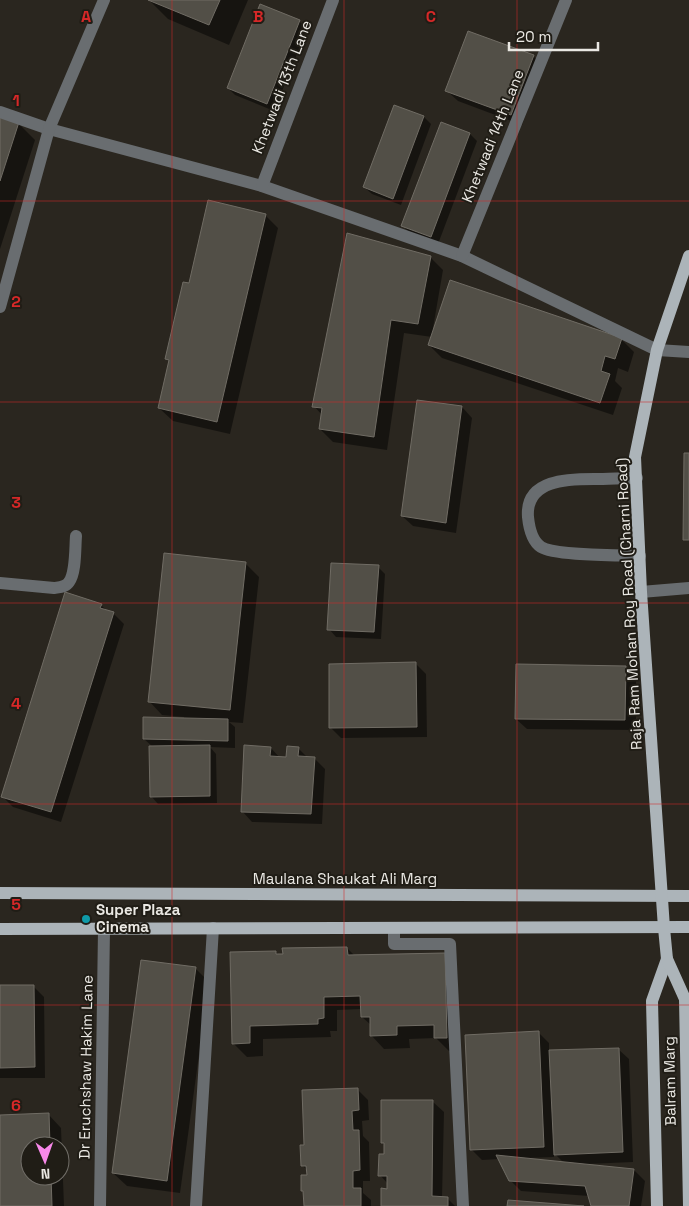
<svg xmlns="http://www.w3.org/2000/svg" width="689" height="1206" viewBox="0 0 689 1206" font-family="'Space Grotesk',sans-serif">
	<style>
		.shadow { fill: #0007; fill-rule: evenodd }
		.building { fill: #524f47; stroke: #706c64 }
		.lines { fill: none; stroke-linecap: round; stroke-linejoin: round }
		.minor { stroke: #696d70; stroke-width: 12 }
		.major { stroke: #acb4b9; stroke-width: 12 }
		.grid { fill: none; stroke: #d62828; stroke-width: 1; stroke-opacity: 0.55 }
		.culture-dot { fill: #0f9aa8; stroke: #201d16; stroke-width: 2 }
		.labels { text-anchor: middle; stroke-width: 4; stroke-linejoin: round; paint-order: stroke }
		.street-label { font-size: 15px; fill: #eae8e3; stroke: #201d16 }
		.poi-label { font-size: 15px; font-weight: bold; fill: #eae8e3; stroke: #201d16; text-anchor: start }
		.grid-label { font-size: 16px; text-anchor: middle; font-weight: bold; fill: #d62828; stroke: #201d16; stroke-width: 4; stroke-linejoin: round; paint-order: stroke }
	</style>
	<rect width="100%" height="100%" fill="#2a261f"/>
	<g class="shadow">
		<path d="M149,0H248L229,45L168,19Z"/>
		<path d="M299,21L307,29L274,111L235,95L228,88Z"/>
		<path d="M533,56L544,66L522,125L458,101L447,91Z"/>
		<path d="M395,106L424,117L431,124L401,205L372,194L364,187Z"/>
		<path d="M0,117L18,123L35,140L0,249Z"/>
		<path d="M442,123L470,134L477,141L438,244L410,233L403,226Z"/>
		<path d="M265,215L278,228L230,434L173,421L159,408L170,362L166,359L190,285Z"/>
		<path d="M430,257L443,270L433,328L621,339L634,352L628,372L618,368L615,381L622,388L613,415L442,358L429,345L432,337L404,333L387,450L333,442L320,429L322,415L314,406Z"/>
		<path d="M462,407L472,418L456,533L413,526L402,516Z"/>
		<path d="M245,563L259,577L243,723L229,722L235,727V748L210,747L216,754L217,803L158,804L151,796L153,747L144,739L184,719V717L162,715L149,701Z"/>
		<path d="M378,567L385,574L381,639L336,637L329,629Z"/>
		<path d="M101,605L108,612L113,613L124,624L61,822L13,807L2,796Z"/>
		<path d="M415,663L426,674L427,737L341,738L331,728Z"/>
		<path d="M625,667L636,677V730L527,729L516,719Z"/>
		<path d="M271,748L280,758H288L298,748L308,758H314L325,769L322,824L252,822L242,811Z"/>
		<path d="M347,948L355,956L444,954L457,967L460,1051H449L436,1038L409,1039L410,1048L384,1049L371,1035V1025L362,1017V1009L337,1010V1031H330L331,1037L263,1039V1056L247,1057L233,1043L276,952L279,955Z"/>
		<path d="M195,968L209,982L180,1193L127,1186L113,1173Z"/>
		<path d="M33,986L44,997L45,1078H0V987Z"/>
		<path d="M538,1032L549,1043V1052L618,1049L629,1059L633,1162L587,1164V1166L634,1170L645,1181L641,1206H592L589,1196L521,1191L510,1180L500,1159L482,1160L471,1149ZM554,1153L564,1163L527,1160V1158L554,1157Z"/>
		<path d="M357,1089L368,1100L369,1120L362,1121L363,1136L369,1142L370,1181H363V1193L371,1200V1206H305V1193L302,1191L308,1176V1171L302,1165L305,1146Z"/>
		<path d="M433,1102L444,1112L442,1198H447L455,1206H382L388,1190V1184L380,1175L385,1156V1146L382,1142Z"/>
		<path d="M48,1114L61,1128L64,1206H0V1116ZM30,1146H60V1176H30Z"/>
	</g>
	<g class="building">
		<path d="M148,0H220L209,25Z"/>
		<path d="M260,4L300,20L267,104L227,88Z"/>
		<path d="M468,31L534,55L511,115L445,91Z"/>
		<path d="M394,105L424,116L393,199L363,187Z"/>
		<path d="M0,116L19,122L0,181Z"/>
		<path d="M441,122L470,133L431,237L401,226Z"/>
		<path d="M208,200L266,214L217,422L158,408L169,360L165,359L183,282L189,283Z"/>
		<path d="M347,233L431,256L418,324L391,320L374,437L319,429L322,408L312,407Z"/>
		<path d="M450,280L622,338L615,359L605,356L601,371L610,374L600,403L428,345Z"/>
		<path d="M417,400L462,406L446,523L401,516Z"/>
		<path d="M684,453H689V540H683Z"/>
		<path d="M164,553L246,562L230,710L148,702Z"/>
		<path d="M331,563L379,565L374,632L327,630Z"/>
		<path d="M65,592L102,604L100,608L114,612L51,812L1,797Z"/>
		<path d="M416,662L417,727L329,728V664Z"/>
		<path d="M516,664L626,666L625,720L515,719Z"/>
		<path d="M143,717L228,719V741L143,739Z"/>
		<path d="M210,745V796L150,797L149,746Z"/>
		<path d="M244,745L271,747L270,756L286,757L287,746L299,747L298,756L315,757L311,814L241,812Z"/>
		<path d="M347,947L348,955L445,953L447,1038H434V1025L397,1026V1035L370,1036V1017H361L360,996L324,997V1018L318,1019V1024L250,1026V1043L232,1044L230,952L276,951V954H283L282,948Z"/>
		<path d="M141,960L196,967L167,1181L112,1173Z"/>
		<path d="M0,985H34L35,1067L0,1068Z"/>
		<path d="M539,1031L544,1147L470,1150L465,1035Z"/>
		<path d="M619,1048L623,1152L554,1155L549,1050Z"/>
		<path d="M358,1088L359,1110L352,1111L353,1130H359L360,1170L353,1171V1188H361V1206H304L303,1191H301V1175H307L306,1166H301L300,1145H304L302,1090Z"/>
		<path d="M381,1100H433L432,1196L448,1197V1206H381V1188L387,1189V1176H378L379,1154H384V1143H381Z"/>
		<path d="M49,1113L50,1146H30V1176H51L52,1206H0V1115Z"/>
		<path d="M496,1155L634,1169L629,1206H591L585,1186L509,1181Z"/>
		<path d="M508,1200L584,1206H507Z"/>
	</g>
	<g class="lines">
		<g class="minor">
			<path d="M0,112L49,129L262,186L462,256L657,350L689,352"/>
			<path d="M262,186L333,0"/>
			<path d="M462,256L566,0"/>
			<path d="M0,307L49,129L104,0"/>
			<path d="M637,478C623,478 608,479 594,479C569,479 525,479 528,517C529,527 532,541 541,547C555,556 621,555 640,556"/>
			<path d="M0,583L54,588C60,587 66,587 69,582C76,573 75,548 76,536"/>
			<path d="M641,592L689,588"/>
			<path d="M394,928V944H450L463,1206"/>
			<path d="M100,1206L104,929"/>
			<path d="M196,1206L213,928"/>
		</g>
		<g class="major">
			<path d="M0,893L689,896"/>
			<path d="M0,929L689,927"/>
			<path d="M657,1206L652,1001L667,959"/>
			<path d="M689,1206L685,999L667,959L664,928L641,592L635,457L657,350L689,256"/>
		</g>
	</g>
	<path class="grid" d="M172,0V1206M344,0V1206M517,0V1206M0,201H689M0,402H689M0,603H689M0,804H689M0,1005H689"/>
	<circle class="culture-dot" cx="86" cy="919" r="5"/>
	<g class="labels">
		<g class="street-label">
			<text transform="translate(282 87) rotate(-69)" y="5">Khetwadi 13th Lane</text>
			<text transform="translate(493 136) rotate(-68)" y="5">Khetwadi 14th Lane</text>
			<text transform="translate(629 604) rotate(-93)" y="5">Raja Ram Mohan Roy Road (Charni Road)</text>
			<text x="345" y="884">Maulana Shaukat Ali Marg</text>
			<text transform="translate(86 1067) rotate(-89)" y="5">Dr Eruchshaw Hakim Lane</text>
			<text transform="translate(670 1081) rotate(-91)" y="5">Balram Marg</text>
		</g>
		<g class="poi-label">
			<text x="96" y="915">Super Plaza<tspan x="96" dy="17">Cinema</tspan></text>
		</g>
	</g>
	<g class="grid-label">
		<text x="86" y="22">A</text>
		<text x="258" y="22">B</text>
		<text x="431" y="22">C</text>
		<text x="16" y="106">1</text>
		<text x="16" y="307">2</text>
		<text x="16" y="508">3</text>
		<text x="16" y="709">4</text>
		<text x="16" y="910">5</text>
		<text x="16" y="1111">6</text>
	</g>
	<g transform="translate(45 1161) rotate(178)"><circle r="24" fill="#201d16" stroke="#716e68"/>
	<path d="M0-4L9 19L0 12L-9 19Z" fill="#f888ea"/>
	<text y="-8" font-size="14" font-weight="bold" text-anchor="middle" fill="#eae8e3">N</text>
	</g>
	<path d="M509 42v8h89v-8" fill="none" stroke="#eae8e3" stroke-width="2.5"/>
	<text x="516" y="42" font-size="15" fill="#eae8e3" stroke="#201d16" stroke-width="4" paint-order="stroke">20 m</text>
</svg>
